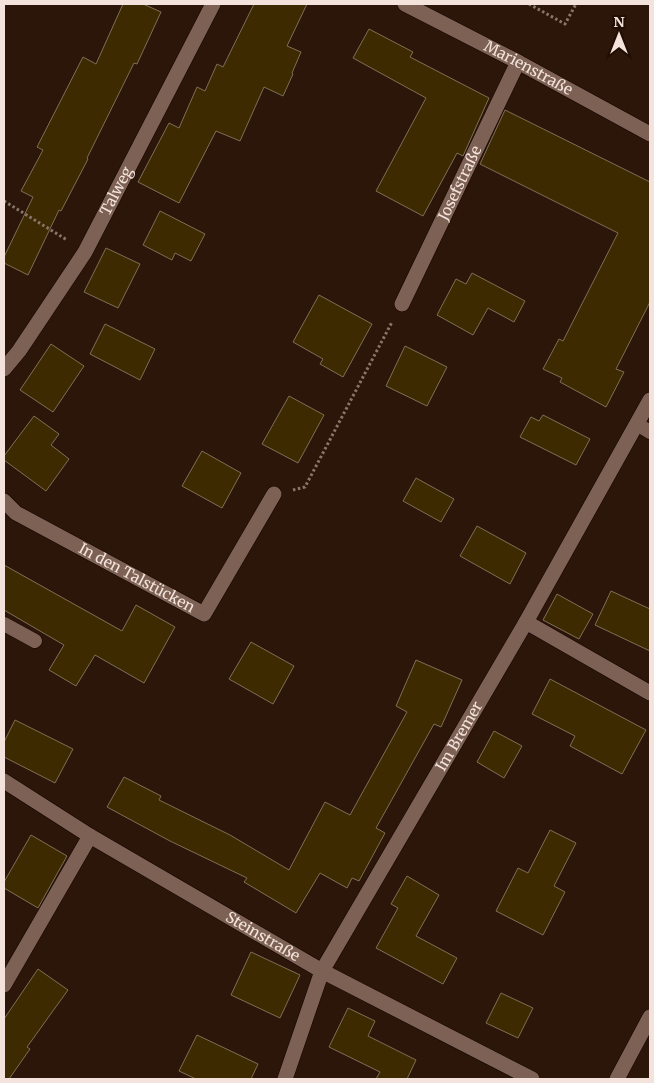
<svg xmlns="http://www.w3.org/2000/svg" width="654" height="1083" viewBox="0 0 654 1083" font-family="Merriweather,serif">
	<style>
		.building { fill: #3e2a00; stroke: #7e6f56 }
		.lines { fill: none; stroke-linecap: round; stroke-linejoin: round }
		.service-casing { stroke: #130200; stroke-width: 15 }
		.minor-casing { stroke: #130200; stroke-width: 16 }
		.path { stroke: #88756b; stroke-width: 3; stroke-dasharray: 2.5 2.5; stroke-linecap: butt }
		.service { stroke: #7c6154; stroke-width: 14 }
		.minor { stroke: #7c6154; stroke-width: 15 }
		.labels { text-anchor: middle; stroke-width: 4; stroke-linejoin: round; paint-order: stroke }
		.street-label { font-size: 15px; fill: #f3e3dc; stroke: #220d03 }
	</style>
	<rect width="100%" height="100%" fill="#2c160a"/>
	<g class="building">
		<path d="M123,4H143L161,12L137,64L134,63L87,158L88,159L61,211L59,210L28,275L4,263V257L33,197L21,191L43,150L37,147L83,57L96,64Z"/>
		<path d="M254,4H307L287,46L301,52L292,73L293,74L283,96L264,87L240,141L216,131L179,203L138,182L169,123L179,128L197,87L205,91L217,64L223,67Z"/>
		<path d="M369,29L413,52L410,57L489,98L463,156L457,153L423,216L376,191L426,98L353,58Z"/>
		<path d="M505,110L650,182V302L616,369L624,372L606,407L560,382L562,378L543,369L559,339L563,341L618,233L480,164Z"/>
		<path d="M160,211L205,234L191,261L175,253L172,260L143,245Z"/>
		<path d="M106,248L140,264L118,308L84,292Z"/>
		<path d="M472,273L525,301L514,322L488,308L473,335L437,315L456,279L466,284Z"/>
		<path d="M319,295L372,324L343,377L320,364L323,359L293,342Z"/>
		<path d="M105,324L155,349L140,380L90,354Z"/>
		<path d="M51,344L84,366L53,412L20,390Z"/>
		<path d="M405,346L447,367L427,406L386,386Z"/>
		<path d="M289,396L324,415L298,463L262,444Z"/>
		<path d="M543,415L590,439L576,465L520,437L531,417L539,421Z"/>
		<path d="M34,416L59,434L51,445L69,459L46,491L4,460V456Z"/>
		<path d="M202,451L241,473L222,508L182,486Z"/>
		<path d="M416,478L454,499L441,522L403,501Z"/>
		<path d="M477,526L526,553L510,584L460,556Z"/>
		<path d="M4,565L122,631L136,605L175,627L144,683L95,655L76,686L49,670L64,645L4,610Z"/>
		<path d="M611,591L650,609V651L595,625Z"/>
		<path d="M557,594L593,614L579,639L543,620Z"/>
		<path d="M251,642L294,666L273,704L229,679Z"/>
		<path d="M416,660L462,680L441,727L434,724L376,828L385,833L359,881L352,878L347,888L320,873L296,913L244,882L247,878L170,841L107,807L124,777L161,796L159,800L230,835L289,870L325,802L350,815L407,712L396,706Z"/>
		<path d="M550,679L646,730L622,774L570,746L575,736L532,714Z"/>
		<path d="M15,720L73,749L55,783L4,757V742Z"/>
		<path d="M494,731L522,746L504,778L477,762Z"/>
		<path d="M550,830L576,843L554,886L565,892L543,935L496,911L518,868L528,873Z"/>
		<path d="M31,835L67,856L38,908L4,888V882Z"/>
		<path d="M407,876L439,895L416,936L457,958L443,984L376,948L398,908L391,904Z"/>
		<path d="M251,952L300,975L280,1018L231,995Z"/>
		<path d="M38,969L68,990L27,1047L30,1049L9,1079H4V1019Z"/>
		<path d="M501,993L533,1008L518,1038L486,1023Z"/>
		<path d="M348,1008L375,1021L368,1036L416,1060L407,1079H376L380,1072L329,1047Z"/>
		<path d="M197,1035L258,1064L251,1079H196L179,1071Z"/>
	</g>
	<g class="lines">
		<g class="service-casing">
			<g id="service">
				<path d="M637,424L650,432"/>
				<path d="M4,624L35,641"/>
			</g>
		</g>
		<g class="minor-casing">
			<g id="minor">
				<path id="s1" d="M405,4L518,62L650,134"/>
				<path id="s2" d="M402,304L518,62"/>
				<path id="s3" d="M4,369L19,351L85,252L213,4"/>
				<path id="s4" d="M4,501L16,513L204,614L274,494"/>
				<path d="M526,622L650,693"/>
				<path id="s5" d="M4,781L90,836L322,971L532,1079"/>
				<path d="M4,985L90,836"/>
				<path id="s6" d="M285,1079L322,971L526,622L650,400"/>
				<path d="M617,1079L650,1017"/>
			</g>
		</g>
		<g class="path">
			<path d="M529,4L565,24L576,4"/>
			<path d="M4,201L67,240"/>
			<path d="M293,490L305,487L392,322"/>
		</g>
		<use href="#service" class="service"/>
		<use href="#minor" class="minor"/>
	</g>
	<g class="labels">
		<g class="street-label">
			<text dy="5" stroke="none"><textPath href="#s1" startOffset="139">Marienstraße</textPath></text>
			<text dy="5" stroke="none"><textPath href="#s2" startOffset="134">Josefstraße</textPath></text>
			<text dy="5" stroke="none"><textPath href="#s3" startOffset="211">Talweg</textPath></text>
			<text dy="5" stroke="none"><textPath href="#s4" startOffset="154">In den Talstücken</textPath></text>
			<text dy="5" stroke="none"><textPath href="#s6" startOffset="386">Im Bremer</textPath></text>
			<text dy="5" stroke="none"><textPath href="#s5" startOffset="302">Steinstraße</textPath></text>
		</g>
	</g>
	<rect width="654" height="1083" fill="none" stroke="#f3e3dc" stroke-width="10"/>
	<g transform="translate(619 35)" stroke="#220d03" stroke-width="4" paint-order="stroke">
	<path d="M0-4L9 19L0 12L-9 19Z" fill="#f3e3dc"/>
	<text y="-8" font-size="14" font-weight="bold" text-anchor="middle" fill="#f3e3dc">N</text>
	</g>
</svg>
